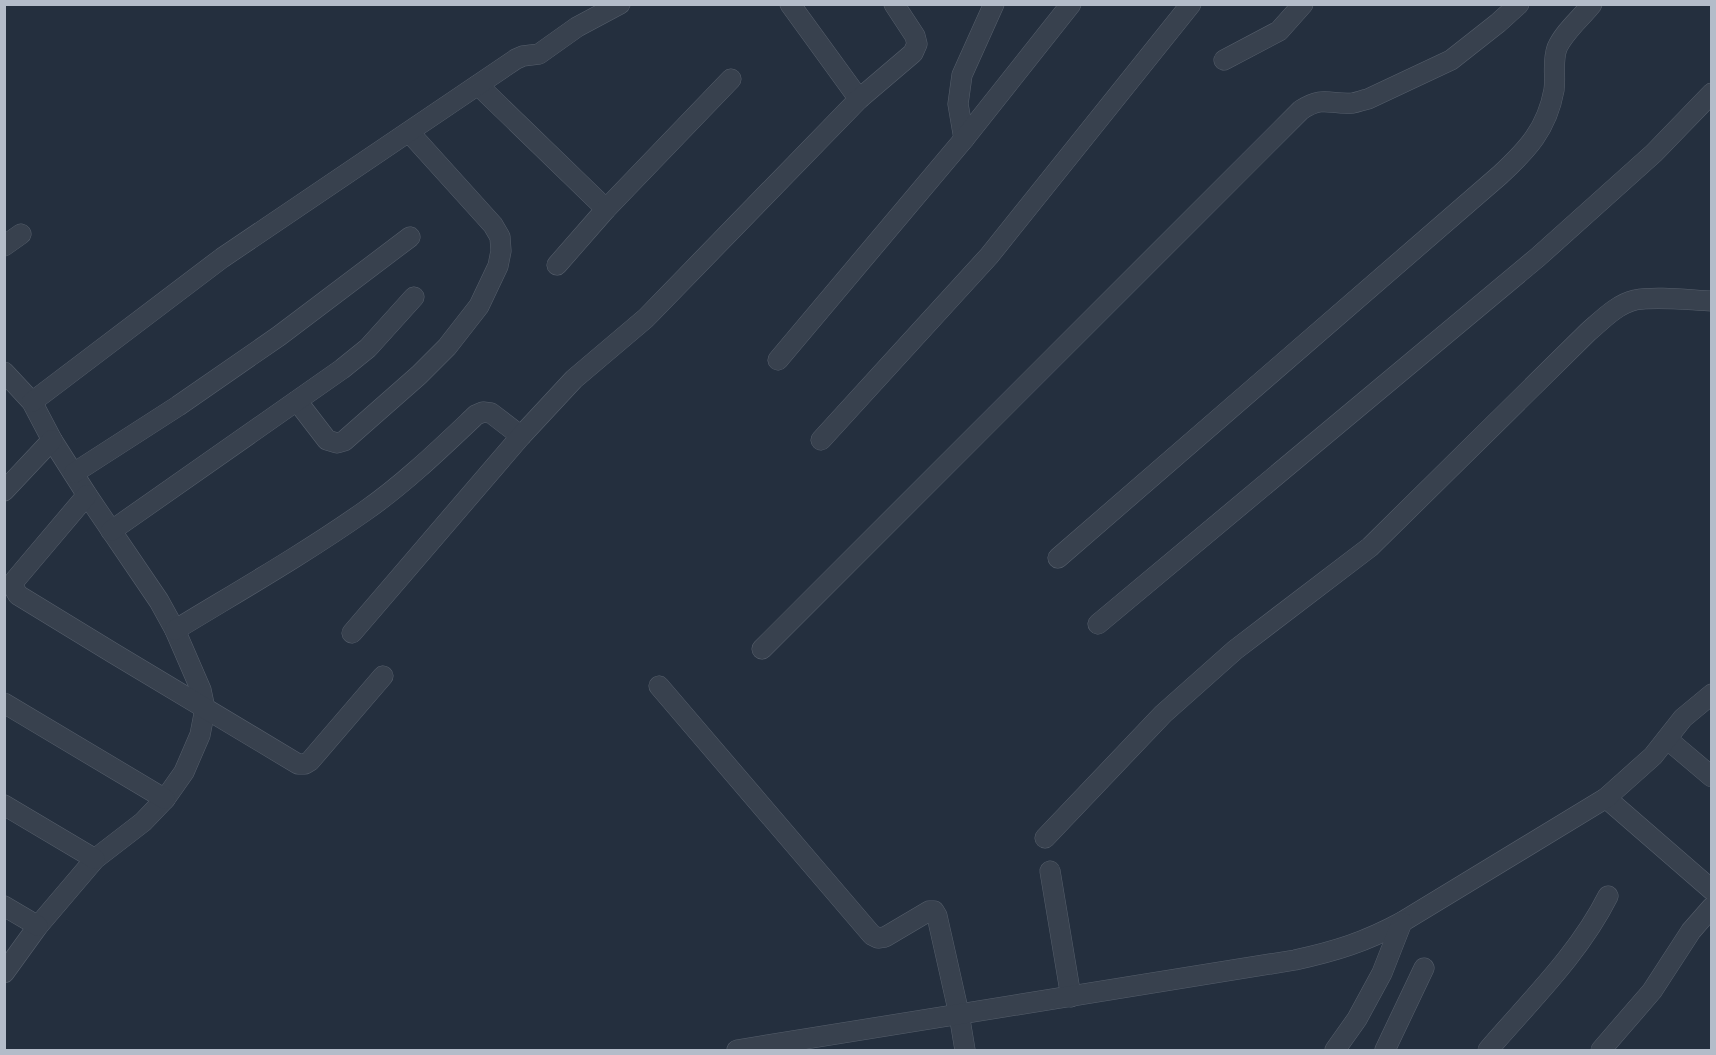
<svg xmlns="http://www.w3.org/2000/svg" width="1716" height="1055" viewBox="0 0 1716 1055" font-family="Commissioner,sans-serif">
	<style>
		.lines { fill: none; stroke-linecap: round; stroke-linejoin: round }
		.minor-casing { stroke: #565f6c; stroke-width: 21 }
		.minor { stroke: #38414e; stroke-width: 20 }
	</style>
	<rect width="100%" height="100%" fill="#242f3e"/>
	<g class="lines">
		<g class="minor-casing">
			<g id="minor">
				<path d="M790,4L859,99"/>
				<path d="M1224,60L1279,31L1303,4"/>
				<path d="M478,85L606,209"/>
				<path d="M964,139L958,104L962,75L994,4"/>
				<path d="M4,246L21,234"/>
				<path d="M557,265L606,209L731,79"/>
				<path d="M778,360L964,139L1071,4"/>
				<path d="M4,372L32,402L52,440L87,495L159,601L175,630L201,690L205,709L200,735L184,772L165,799L143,822L95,859L38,926L4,973"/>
				<path d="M297,401L327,440L337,443L344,441L419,375L447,347L479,306L498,266L501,251L500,237L493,225L409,132"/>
				<path d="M32,402L222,258L516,59L523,56L539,54L577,27L620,4"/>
				<path d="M821,440L989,256L1191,4"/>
				<path d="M74,473L178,406L279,336L410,237"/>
				<path d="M4,491L52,440"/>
				<path d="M87,495L16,579L13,583L14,588L18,595L113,653L298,764H305L310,761L383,676"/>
				<path d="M111,531L342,369L368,348L414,297"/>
				<path d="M1058,558L1500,175C1527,150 1547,129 1554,90C1556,77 1552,62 1557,48C1564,32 1581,18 1592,4"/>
				<path d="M1098,624L1538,257L1654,153L1712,93"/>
				<path d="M175,630C239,591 304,554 365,511C405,483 440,449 476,415L483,412L491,413L521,436"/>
				<path d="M352,633L521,436L574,379L646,318L859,99L913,53L917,44L915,36L894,4"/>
				<path d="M762,649L1301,110C1324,95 1330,105 1353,103C1358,102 1363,100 1368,99L1451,60L1498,23L1519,4"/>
				<path d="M659,686L872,935L878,938L885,937L929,911H934L937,916L959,1014L965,1050"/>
				<path d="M4,703L165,799"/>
				<path d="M1667,739L1712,777"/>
				<path d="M1606,798L1712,890"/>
				<path d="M4,805L95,859"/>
				<path d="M1045,838L1163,714L1235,650L1370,547L1588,332C1602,320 1617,304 1635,300C1656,296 1689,300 1712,301"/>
				<path d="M1050,871L1071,997"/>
				<path d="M4,906L38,926"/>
				<path d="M737,1050L1295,960C1336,951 1365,942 1402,922L1606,798L1653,756L1683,718L1712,694"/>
				<path d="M1335,1050L1357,1019L1382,973L1402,922"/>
				<path d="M1385,1050L1424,968"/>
				<path d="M1488,1050C1530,1001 1579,954 1608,896"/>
				<path d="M1601,1050L1652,991L1691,931L1712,907"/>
			</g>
		</g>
		<use href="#minor" class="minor"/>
	</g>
	<rect width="1716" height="1055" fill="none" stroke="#b4bcc9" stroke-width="12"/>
</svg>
